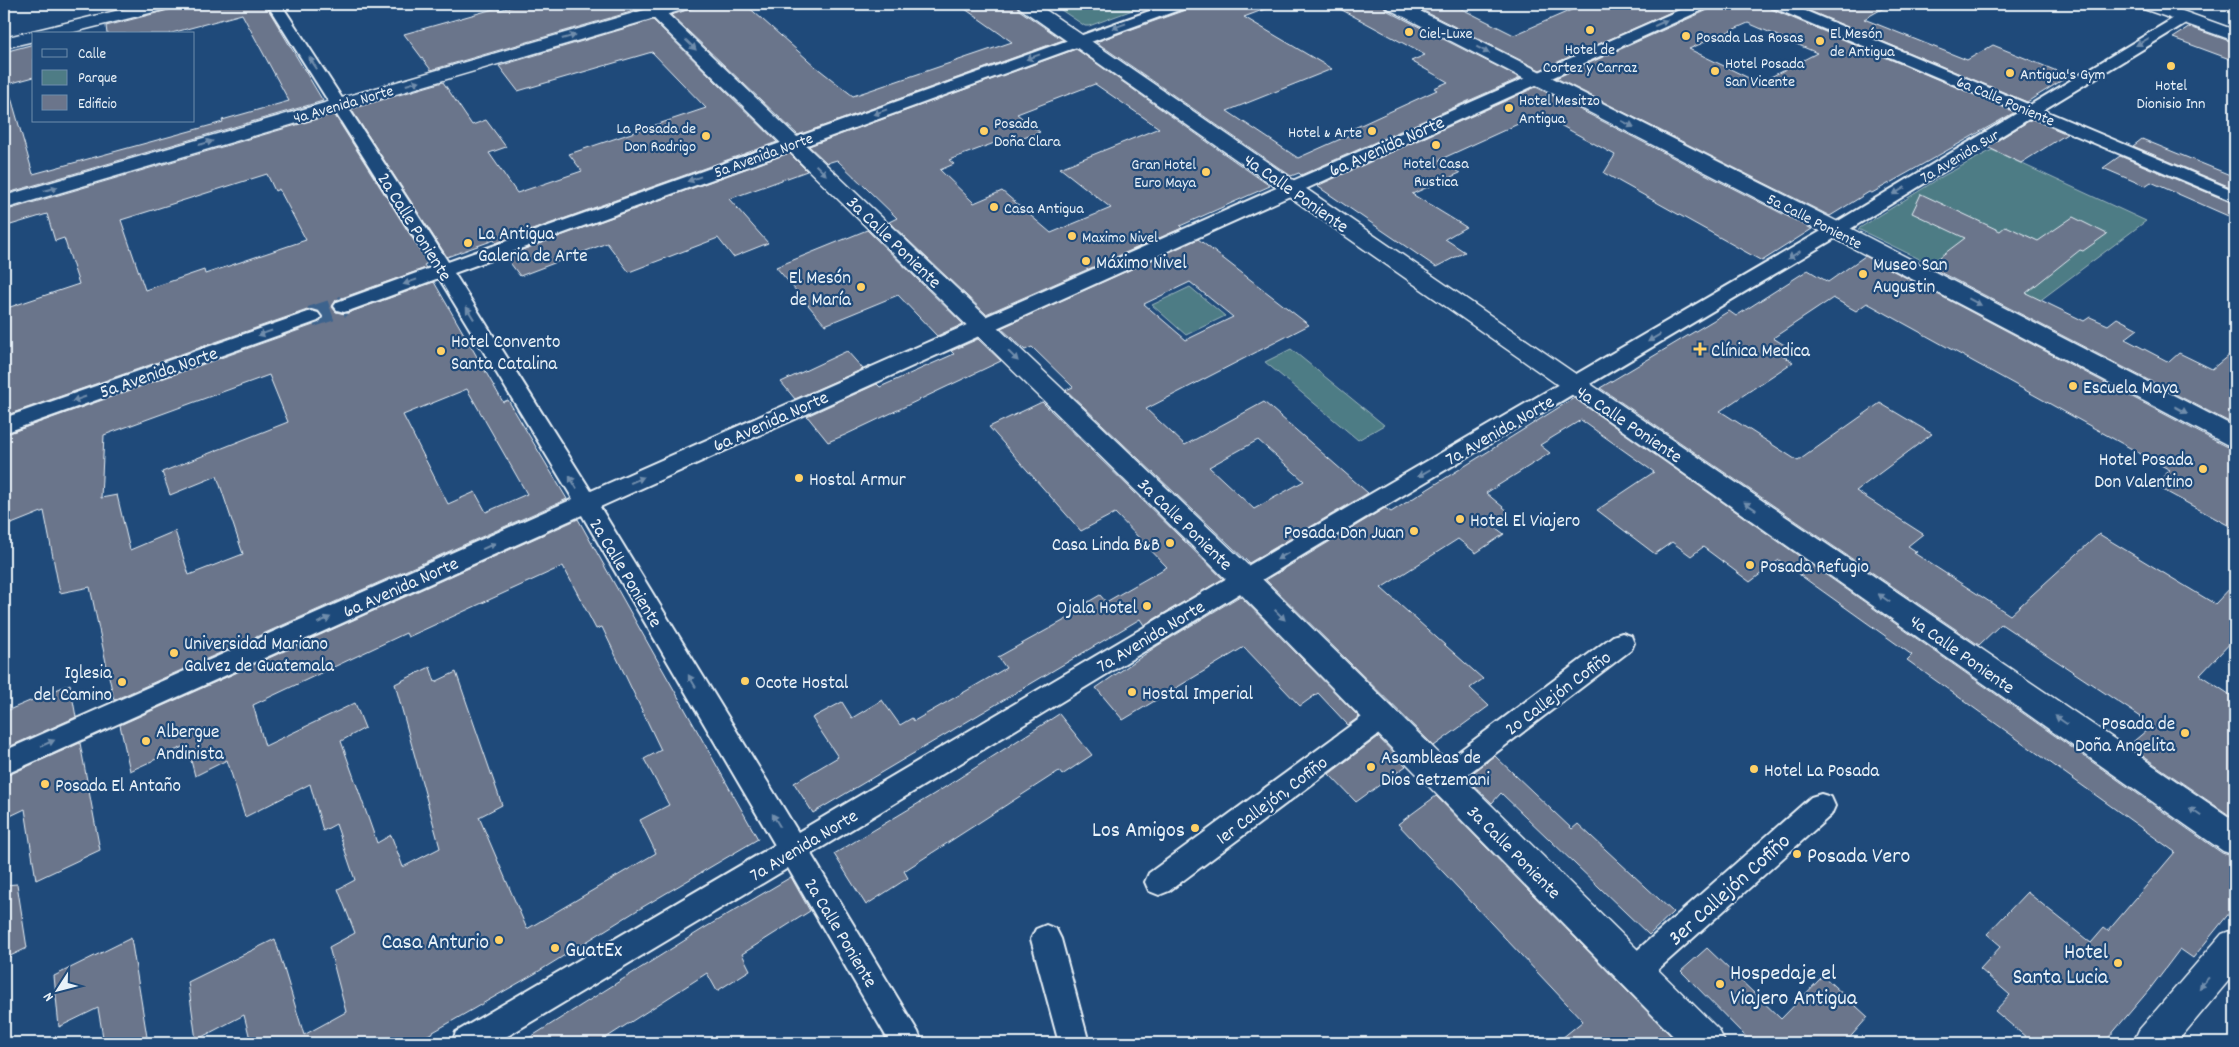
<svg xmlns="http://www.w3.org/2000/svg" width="2239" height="1047" viewBox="0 0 2239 1047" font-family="Dekko,sans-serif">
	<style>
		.green { fill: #4e7c85; stroke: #9bb6be }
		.building { fill: #6b758b; stroke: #e8f1f8; fill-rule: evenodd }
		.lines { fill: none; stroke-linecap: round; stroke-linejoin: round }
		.minor-tunnel { stroke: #3d638d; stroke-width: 21; stroke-dasharray: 21 11; stroke-linecap: butt }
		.minor-casing { stroke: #e8f1f8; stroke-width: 4 }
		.tertiary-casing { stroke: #e8f1f8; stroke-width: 3 }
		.secondary-casing { stroke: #e8f1f8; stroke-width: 3 }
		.primary-casing { stroke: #e8f1f8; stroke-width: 3 }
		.minor { fill: #1f4a7a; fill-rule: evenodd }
		.tertiary { fill: #1f4a7a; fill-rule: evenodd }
		.secondary { fill: #1f4a7a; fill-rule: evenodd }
		.primary { fill: #1f4a7a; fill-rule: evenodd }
		.oneway { fill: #6f8dac }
		.poi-dot { fill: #ffd166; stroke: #1f4a7a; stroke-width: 2 }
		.labels { text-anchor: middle; stroke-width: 4.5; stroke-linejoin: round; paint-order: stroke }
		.far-poi-label { font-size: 16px; fill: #e8f1f8; stroke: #1f4a7a; text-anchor: start }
		.far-street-label { font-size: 16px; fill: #e8f1f8; stroke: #1f4a7a }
		.street-label { font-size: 19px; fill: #e8f1f8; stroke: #1f4a7a }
		.poi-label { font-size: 19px; fill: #e8f1f8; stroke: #1f4a7a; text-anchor: start }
		.near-poi-label { font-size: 22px; fill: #e8f1f8; stroke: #1f4a7a; text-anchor: end }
		.near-street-label { font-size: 22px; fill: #e8f1f8; stroke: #1f4a7a }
	</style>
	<rect width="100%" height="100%" fill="#1f4a7a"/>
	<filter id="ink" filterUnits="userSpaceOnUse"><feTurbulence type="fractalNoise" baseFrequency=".02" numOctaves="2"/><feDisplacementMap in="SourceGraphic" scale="10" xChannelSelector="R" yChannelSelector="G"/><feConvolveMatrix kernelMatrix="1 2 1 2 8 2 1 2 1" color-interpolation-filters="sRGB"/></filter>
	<g filter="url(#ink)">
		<g class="green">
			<path d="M1052,4H1149L1089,26H1085Z"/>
			<path d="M1992,150L2146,221L2026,311L1858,229L1943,176Z"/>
			<path d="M1190,287L1225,316L1186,335L1152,305Z"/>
			<path d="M1291,349L1384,425L1358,440L1265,362Z"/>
		</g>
		<g class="building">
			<path d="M192,4H265L323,101L4,194V95L10,94L33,174L223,122L222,120L289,101L242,14L168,34H107L106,26Z"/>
			<path d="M523,4H637L641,9L431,70L404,34L497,8L500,10Z"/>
			<path d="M706,4H745L816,67L853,96L1012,42L958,4H1016L1019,10L1063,40L798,135L671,15Z"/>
			<path d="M1195,4H1273V6L1244,17L1332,69L1227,111L1298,158L1354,133L1350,130L1437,90L1434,88L1448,82L1411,61L1425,55L1331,4H1383L1386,10L1520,78L1301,175L1299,173L1291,176L1096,42L1188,9Z"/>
			<path d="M1410,4H1452L1514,35L1585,4H1689L1540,70Z"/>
			<path d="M1713,4H1768L1771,9L2015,112L1872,193L1869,192L1830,216L1556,78L1710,9ZM1748,23L1817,53L1759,83L1689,49Z"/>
			<path d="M1793,4H1891L1864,19L1967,60L1993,45L2069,76L2027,102Z"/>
			<path d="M653,20L777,142L496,243L494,240L447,257L351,109L443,82L472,125L486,120L506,147L489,153L517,193L582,171L569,154L706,108L652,52L518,91L499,66Z"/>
			<path d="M2190,27L2235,43V61L2173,38Z"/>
			<path d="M34,44V77L8,84L4,71V52Z"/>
			<path d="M1076,49L1270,186L1180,226L1182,228L986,314L889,222L897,218L837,160L827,163L809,146ZM1095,84L1159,128L1060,168L1111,208L1051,233L1002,191L974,203L940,170L954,164L949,160L1005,139L1010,143L1040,132L1017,114Z"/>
			<path d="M1536,87L1812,229L1762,261L1604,173L1615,155L1540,114L1439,160L1460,173L1412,194L1466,227L1445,239L1465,252L1436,267L1317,186Z"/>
			<path d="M334,114L428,263L424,265L426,268L336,300L332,307L336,312L345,314L434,282L503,402L508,400L567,499L114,700L90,587L60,593L44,511L4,527V435L319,323L323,317L319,311L310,309L4,416V309L79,284L64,238L55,241L47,214L4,227V211ZM267,174L275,191L279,189L306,240L205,274L204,270L145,290L121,220ZM269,375L288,422L162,472L170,495L217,476L243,554L189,575L175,531L130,550L117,495L101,498L104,435ZM467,389L527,494L486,512L475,492L448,504L403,415Z"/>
			<path d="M2032,119L2067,134L2021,163L1987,147Z"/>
			<path d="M2142,139L2235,177V189L2133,146Z"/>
			<path d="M789,153L807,171L729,199L768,243L733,257L718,238L629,272L607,243L520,276L505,256Z"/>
			<path d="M2120,156L2235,204V219L2151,182L2145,186L2103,168Z"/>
			<path d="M1921,194L2000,231L2006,226L2038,241L2073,217L2107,234L2083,251L2080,250L2026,293L2084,321L2090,317L2108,325L2117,318L2138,329L2125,339L2169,362L2179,353L2212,369L2235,350V425L1928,266L1965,238L1912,213Z"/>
			<path d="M867,230L963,324L937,336L898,295L825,325L776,267Z"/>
			<path d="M1198,239L1309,325L1146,409L1185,445L1264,402L1368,493L1249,563L1066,390L1073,387L1032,347L1025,350L1001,328ZM1190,282L1233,317L1186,340L1144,304ZM1258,440L1304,481L1254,509L1209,467Z"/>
			<path d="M1865,256L2225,446L2235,449V529L2154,485L2170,470L1867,303L1856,311L1833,298L1773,338L1791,349L1782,355L1793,362L1720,411L1798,461L1880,403L1932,434L1856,491L1923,534L1908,546L1917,552L1914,553L2010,615L2099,534L2215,604L2235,583V638L2200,675L2235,698V819L2128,746L2153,725L2001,624L1979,645L1600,388L1729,311L1736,316L1808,270L1828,282Z"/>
			<path d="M978,339L1001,361L845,435L828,442L807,416L877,384L880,387L954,354L951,351Z"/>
			<path d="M847,351L863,369L795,399L781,382Z"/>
			<path d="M1574,398L2222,853L2235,857V906L2193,958L2180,949L2149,990L2104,1043H2033L1995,1011L2010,995L1980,969L2001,946L1987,934L2027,892L2091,943L2104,928L2108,931L2175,852L1907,660L1912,655L1779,560L1750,582L1703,547L1691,556L1672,542L1655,554L1597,510L1654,472L1581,420L1540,445L1550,453L1486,493L1509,512L1491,524L1504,534L1476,553L1458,539L1381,588L1483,679L1470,688L1489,706L1434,746L1266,580L1385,508L1391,512Z"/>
			<path d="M1042,402L1223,579L1144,625L1140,619L813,813L794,783L838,757L812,718L842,702L852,718L882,700L900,725L912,718L914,721L1006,668L998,657L1074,615L1071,612L1100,595L1106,602L1167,567L1115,513L1081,531L989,427Z"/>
			<path d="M578,519L758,839L636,911L536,973L414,1043H251L244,1015L196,1040L188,982L275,939L304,1035L346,1012L329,947L355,933L338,889L355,880L336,824L323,831L310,784L245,817L227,760L195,776L187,745L130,771L120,725ZM563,566L596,629L602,627L661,750L644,759L669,805L640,820L656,853L527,929L479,817L502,805L456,672L435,682L430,667L395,684L440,848L403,867L391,835L377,843L341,741L365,728L355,703L265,746L253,705L406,633L408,637Z"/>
			<path d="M1240,596L1359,717L1348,725L1318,693L1300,706L1244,647L1123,720L1096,688L1157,646Z"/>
			<path d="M70,684L76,717L4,749V712Z"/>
			<path d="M1059,714L1092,755L1062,775L1059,771L904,871L908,878L866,905L834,854L939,791Z"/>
			<path d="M1378,737L1406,766L1356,802L1329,774Z"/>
			<path d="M80,743L100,850L36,880L25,809L4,819V777Z"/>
			<path d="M1495,756L1572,829L1578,824L1673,912L1649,935L1501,793L1492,803L1466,778Z"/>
			<path d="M1436,796L1678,1043H1556L1583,1021L1398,824Z"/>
			<path d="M791,877L810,911L742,954L750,970L717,991L707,973L598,1043H521L706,927Z"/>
			<path d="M17,884L27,948L4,959V885Z"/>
			<path d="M131,938L148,1043H104L98,1008L59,1027L54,976Z"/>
			<path d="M1707,948L1781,1019L1823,976L1868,1017L1845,1043H1752L1681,971Z"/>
		</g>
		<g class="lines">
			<path class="minor-tunnel" d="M311,317L344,306"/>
			<g class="minor-casing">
				<g id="minor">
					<path d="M267,4H281L448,262L1169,4H1189L1187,7L454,273L591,491L1693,4H1711L1709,7L600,507L798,832L1290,541L1830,226L2019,112L1772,7L1770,4H1789L2030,105L2179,15H2189L2191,18L2189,21L2043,110L2235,191V202L2032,117L1842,234L1306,553L811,854L918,1032L922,1043H890L788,868L496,1043H452L456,1032L775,845L582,515L4,775V751L573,499L439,278L351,310L344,312L337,310L334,306L337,302L433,267Z"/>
					<path d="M311,311L318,313L321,317L318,321L4,433V418Z"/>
					<path d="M1622,633L1631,636L1634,643L1631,650L1452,786L1443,790L1434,786L1430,778L1434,770L1613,636Z"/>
					<path d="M1382,706L1391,709L1395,717L1391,725L1169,891L1159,895L1149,891L1145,882L1149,873L1373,709Z"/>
					<path d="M1821,794L1831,797L1835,806L1831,815L1645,981L1635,986L1625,981L1620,971L1625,961L1811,797Z"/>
					<path d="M1046,925L1056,929L1061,939L1089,1043H1059L1031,939L1036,929Z"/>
				</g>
			</g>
			<g class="tertiary-casing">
				<g id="tertiary">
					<path d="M144,4H173L170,8L66,34H34V41L4,48V38Z"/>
					<path d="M665,4H692L689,8L4,209V196Z"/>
				</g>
			</g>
			<g class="secondary-casing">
				<g id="secondary">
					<path d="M1385,4H1406L1844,225L2235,427V447L2226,444L1828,235L1387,8Z"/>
					<path d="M2138,4H2163L2235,30V41L2141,8Z"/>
				</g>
			</g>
			<g class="primary-casing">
				<g id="primary">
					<path d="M639,4H657L1254,571L1719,1030L1725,1043H1680L1234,587Z"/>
					<path d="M1018,4H1037L1583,379L2235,821V855L2223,851L1020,8Z"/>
					<path d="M2235,929V973L2176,1043H2133L2139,1030L2222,934Z"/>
				</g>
			</g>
			<use href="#minor" class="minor"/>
			<use href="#tertiary" class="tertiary"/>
			<use href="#secondary" class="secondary"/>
			<use href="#primary" class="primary"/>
		</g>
		<defs><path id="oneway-solid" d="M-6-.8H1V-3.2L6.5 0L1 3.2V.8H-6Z" transform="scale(1.25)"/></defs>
		<g class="oneway">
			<use href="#oneway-solid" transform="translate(1661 23) rotate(-24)"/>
			<use href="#oneway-solid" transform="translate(1119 26) rotate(160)"/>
			<use href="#oneway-solid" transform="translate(569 37) rotate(-16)"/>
			<use href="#oneway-solid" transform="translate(2142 42) rotate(150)"/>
			<use href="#oneway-solid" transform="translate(691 45) rotate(44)"/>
			<use href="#oneway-solid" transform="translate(1483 50) rotate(27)"/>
			<use href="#oneway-solid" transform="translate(1033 57) rotate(160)"/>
			<use href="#oneway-solid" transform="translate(313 63) rotate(-123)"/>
			<use href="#oneway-solid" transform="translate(413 83) rotate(-16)"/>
			<use href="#oneway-solid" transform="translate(880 112) rotate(160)"/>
			<use href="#oneway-solid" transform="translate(1628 124) rotate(27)"/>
			<use href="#oneway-solid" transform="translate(206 143) rotate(-16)"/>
			<use href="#oneway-solid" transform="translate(821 170) rotate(44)"/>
			<use href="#oneway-solid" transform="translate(694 179) rotate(160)"/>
			<use href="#oneway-solid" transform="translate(51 189) rotate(-16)"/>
			<use href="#oneway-solid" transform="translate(1899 191) rotate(149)"/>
			<use href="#oneway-solid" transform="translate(1794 255) rotate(149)"/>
			<use href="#oneway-solid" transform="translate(410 282) rotate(160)"/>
			<use href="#oneway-solid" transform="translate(1975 302) rotate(28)"/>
			<use href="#oneway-solid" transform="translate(470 313) rotate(-122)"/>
			<use href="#oneway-solid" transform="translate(265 333) rotate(161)"/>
			<use href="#oneway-solid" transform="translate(1654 338) rotate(149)"/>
			<use href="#oneway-solid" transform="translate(1013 356) rotate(44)"/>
			<use href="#oneway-solid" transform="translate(79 399) rotate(161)"/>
			<use href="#oneway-solid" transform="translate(2181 410) rotate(28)"/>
			<use href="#oneway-solid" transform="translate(1424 473) rotate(150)"/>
			<use href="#oneway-solid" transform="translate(637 480) rotate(-24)"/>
			<use href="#oneway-solid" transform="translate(573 482) rotate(-121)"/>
			<use href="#oneway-solid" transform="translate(1750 506) rotate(-146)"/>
			<use href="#oneway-solid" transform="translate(489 546) rotate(-24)"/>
			<use href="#oneway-solid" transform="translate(1283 556) rotate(149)"/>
			<use href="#oneway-solid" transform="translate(1884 598) rotate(-145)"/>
			<use href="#oneway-solid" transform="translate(1280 615) rotate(45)"/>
			<use href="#oneway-solid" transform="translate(324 620) rotate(-24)"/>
			<use href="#oneway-solid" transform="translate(692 681) rotate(-121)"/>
			<use href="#oneway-solid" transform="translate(2061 720) rotate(-145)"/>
			<use href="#oneway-solid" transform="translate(48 743) rotate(-24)"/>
			<use href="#oneway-solid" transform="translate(2195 812) rotate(-145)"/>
			<use href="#oneway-solid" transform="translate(776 820) rotate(-121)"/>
			<use href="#oneway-solid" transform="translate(2204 983) rotate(131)"/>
		</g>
	</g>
	<g class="poi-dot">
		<circle cx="1590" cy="30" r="5"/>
		<circle cx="1409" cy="32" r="5"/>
		<circle cx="1686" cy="36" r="5"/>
		<circle cx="1820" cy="41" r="5"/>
		<circle cx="2171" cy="66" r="5"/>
		<circle cx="1715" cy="71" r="5"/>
		<circle cx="2010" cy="73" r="5"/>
		<circle cx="1509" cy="108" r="5"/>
		<circle cx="984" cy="131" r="5"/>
		<circle cx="1372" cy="131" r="5"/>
		<circle cx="706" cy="136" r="5"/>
		<circle cx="1436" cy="145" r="5"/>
		<circle cx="1206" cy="172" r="5"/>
		<circle cx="994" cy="207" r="5"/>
		<circle cx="1072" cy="236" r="5"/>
		<circle cx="468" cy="243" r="5"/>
		<circle cx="1086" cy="261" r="5"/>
		<circle cx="1863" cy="274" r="5"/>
		<circle cx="861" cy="287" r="5"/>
		<path d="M1697.5 341.5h5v5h5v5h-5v5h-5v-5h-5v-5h5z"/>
		<circle cx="441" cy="351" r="5"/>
		<circle cx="2073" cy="386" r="5"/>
		<circle cx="2203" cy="469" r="5"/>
		<circle cx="799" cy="478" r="5"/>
		<circle cx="1460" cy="519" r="5"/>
		<circle cx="1414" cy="531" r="5"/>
		<circle cx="1170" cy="543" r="5"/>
		<circle cx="1750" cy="565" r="5"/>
		<circle cx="1147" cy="606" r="5"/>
		<circle cx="174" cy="653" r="5"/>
		<circle cx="745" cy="681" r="5"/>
		<circle cx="122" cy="682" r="5"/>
		<circle cx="1132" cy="692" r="5"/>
		<circle cx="2185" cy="733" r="5"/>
		<circle cx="146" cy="741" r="5"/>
		<circle cx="1371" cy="767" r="5"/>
		<circle cx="1754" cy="769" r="5"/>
		<circle cx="45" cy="784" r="5"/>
		<circle cx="1195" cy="828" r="5"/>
		<circle cx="1797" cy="854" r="5"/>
		<circle cx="499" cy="940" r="5"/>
		<circle cx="555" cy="948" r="5"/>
		<circle cx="2118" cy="963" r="5"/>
		<circle cx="1720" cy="984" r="5"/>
	</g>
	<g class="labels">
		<g class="far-poi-label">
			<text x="1419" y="38">Ciel-Luxe</text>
			<text x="1830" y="38">El Mesón<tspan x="1830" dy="18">de Antigua</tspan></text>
			<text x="1696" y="42">Posada Las Rosas</text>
			<text x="1590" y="54" text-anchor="middle">Hotel de<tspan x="1590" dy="18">Cortez y Carraz</tspan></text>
			<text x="1725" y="68">Hotel Posada<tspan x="1725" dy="18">San Vicente</tspan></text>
			<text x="2020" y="79">Antigua's Gym</text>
			<text x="2171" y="90" text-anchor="middle">Hotel<tspan x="2171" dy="18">Dionisio Inn</tspan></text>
			<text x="1519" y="105">Hotel Mesitzo<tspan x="1519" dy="18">Antigua</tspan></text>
			<text x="994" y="128">Posada<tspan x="994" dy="18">Doña Clara</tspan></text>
			<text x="696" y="133" text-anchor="end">La Posada de<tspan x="696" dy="18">Don Rodrigo</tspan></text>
			<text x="1362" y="137" text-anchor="end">Hotel &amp; Arte</text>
			<text x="1436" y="168" text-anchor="middle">Hotel Casa<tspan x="1436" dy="18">Rustica</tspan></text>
			<text x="1196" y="169" text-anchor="end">Gran Hotel<tspan x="1196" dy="18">Euro Maya</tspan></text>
			<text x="1004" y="213">Casa Antigua</text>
			<text x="1082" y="242">Maximo Nivel</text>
		</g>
		<g class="far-street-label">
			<text transform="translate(2006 100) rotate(23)" y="6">6a Calle Poniente</text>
			<text transform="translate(343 103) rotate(-16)" y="6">4a Avenida Norte</text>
			<text transform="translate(763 154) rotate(-20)" y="6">5a Avenida Norte</text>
			<text transform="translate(1959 155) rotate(-31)" y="6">7a Avenida Sur</text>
			<text transform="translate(1815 220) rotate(27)" y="6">5a Calle Poniente</text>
		</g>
		<g class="street-label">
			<text transform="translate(1386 145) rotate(-24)" y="7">6a Avenida Norte</text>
			<text transform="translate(1297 192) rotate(35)" y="7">4a Calle Poniente</text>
			<text transform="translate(416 226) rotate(58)" y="7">2a Calle Poniente</text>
			<text transform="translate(895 241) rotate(44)" y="7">3a Calle Poniente</text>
			<text transform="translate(158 371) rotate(-19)" y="7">5a Avenida Norte</text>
			<text transform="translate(770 420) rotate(-24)" y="7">6a Avenida Norte</text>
			<text transform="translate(1630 423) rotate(34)" y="7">4a Calle Poniente</text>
			<text transform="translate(1499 429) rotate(-30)" y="7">7a Avenida Norte</text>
			<text transform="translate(1186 523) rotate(44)" y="7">3a Calle Poniente</text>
			<text transform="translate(627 572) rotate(59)" y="7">2a Calle Poniente</text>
			<text transform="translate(400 586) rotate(-24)" y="7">6a Avenida Norte</text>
			<text transform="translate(1150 635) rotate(-31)" y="7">7a Avenida Norte</text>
			<text transform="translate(1963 653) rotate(35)" y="7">4a Calle Poniente</text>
			<text transform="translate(1557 692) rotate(-37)" y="7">2o Callejón Cofiño</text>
			<text transform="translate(1271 799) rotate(-37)" y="7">1er Callejón, Cofiño</text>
			<text transform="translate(803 844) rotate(-31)" y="7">7a Avenida Norte</text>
			<text transform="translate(1515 851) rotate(45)" y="7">3a Calle Poniente</text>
			<text transform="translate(842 932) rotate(59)" y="7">2a Calle Poniente</text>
		</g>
		<g class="poi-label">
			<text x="478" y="239">La Antigua<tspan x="478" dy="22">Galeria de Arte</tspan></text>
			<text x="1096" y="268">Máximo Nivel</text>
			<text x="1873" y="270">Museo San<tspan x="1873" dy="22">Augustin</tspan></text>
			<text x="851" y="283" text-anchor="end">El Mesón<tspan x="851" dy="22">de María</tspan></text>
			<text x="451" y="347">Hotel Convento<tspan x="451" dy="22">Santa Catalina</tspan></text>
			<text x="1711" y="356">Clínica Medica</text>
			<text x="2083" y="393">Escuela Maya</text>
			<text x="2193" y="465" text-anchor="end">Hotel Posada<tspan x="2193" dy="22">Don Valentino</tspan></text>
			<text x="809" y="485">Hostal Armur</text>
			<text x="1470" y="526">Hotel El Viajero</text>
			<text x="1404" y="538" text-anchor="end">Posada Don Juan</text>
			<text x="1160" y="550" text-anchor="end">Casa Linda B&amp;B</text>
			<text x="1760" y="572">Posada Refugio</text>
			<text x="1137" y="613" text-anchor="end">Ojala Hotel</text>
			<text x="184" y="649">Universidad Mariano<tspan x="184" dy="22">Galvez de Guatemala</tspan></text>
			<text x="112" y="678" text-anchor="end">Iglesia<tspan x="112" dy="22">del Camino</tspan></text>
			<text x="755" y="688">Ocote Hostal</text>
			<text x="1142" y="699">Hostal Imperial</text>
			<text x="2175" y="729" text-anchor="end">Posada de<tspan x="2175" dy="22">Doña Angelita</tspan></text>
			<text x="156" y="737">Albergue<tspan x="156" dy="22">Andinista</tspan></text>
			<text x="1381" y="763">Asambleas de<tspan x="1381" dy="22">Dios Getzemani</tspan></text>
			<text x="1764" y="776">Hotel La Posada</text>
			<text x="55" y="791">Posada El Antaño</text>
		</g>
		<g class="near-poi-label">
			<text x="1185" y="836">Los Amigos</text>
			<text x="1807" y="862" text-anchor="start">Posada Vero</text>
			<text x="489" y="948">Casa Anturio</text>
			<text x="565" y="956" text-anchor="start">GuatEx</text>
			<text x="2108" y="958">Hotel<tspan x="2108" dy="25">Santa Lucia</tspan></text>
			<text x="1730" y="979" text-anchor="start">Hospedaje el<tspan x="1730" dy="25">Viajero Antigua</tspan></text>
		</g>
		<g class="near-street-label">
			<text transform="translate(1728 888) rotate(-42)" y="8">3er Callejón Cofiño</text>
		</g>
	</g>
	<rect width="2239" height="1047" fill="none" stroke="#1f4a7a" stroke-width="20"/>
	<rect x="10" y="10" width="2219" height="1027" fill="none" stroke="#e8f1f8" stroke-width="2" filter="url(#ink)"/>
	<rect x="32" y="32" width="162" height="90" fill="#1f4a7a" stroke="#6f8dac"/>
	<rect x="42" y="49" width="25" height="8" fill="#1f4a7a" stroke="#6f8dac"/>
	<text x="78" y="58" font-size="15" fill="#e8f1f8">Calle</text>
	<rect x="42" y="70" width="25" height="15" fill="#4e7c85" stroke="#6f8dac"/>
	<text x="78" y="82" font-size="15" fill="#e8f1f8">Parque</text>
	<rect x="42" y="95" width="25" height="15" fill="#6b758b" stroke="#6f8dac"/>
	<text x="78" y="108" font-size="15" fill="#e8f1f8">Edificio</text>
	<g transform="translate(58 990) rotate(234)" stroke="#1f4a7a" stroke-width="4" paint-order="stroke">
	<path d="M0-4L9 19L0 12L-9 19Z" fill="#e8f1f8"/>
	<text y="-8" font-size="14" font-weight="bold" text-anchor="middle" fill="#e8f1f8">N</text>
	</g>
</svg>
